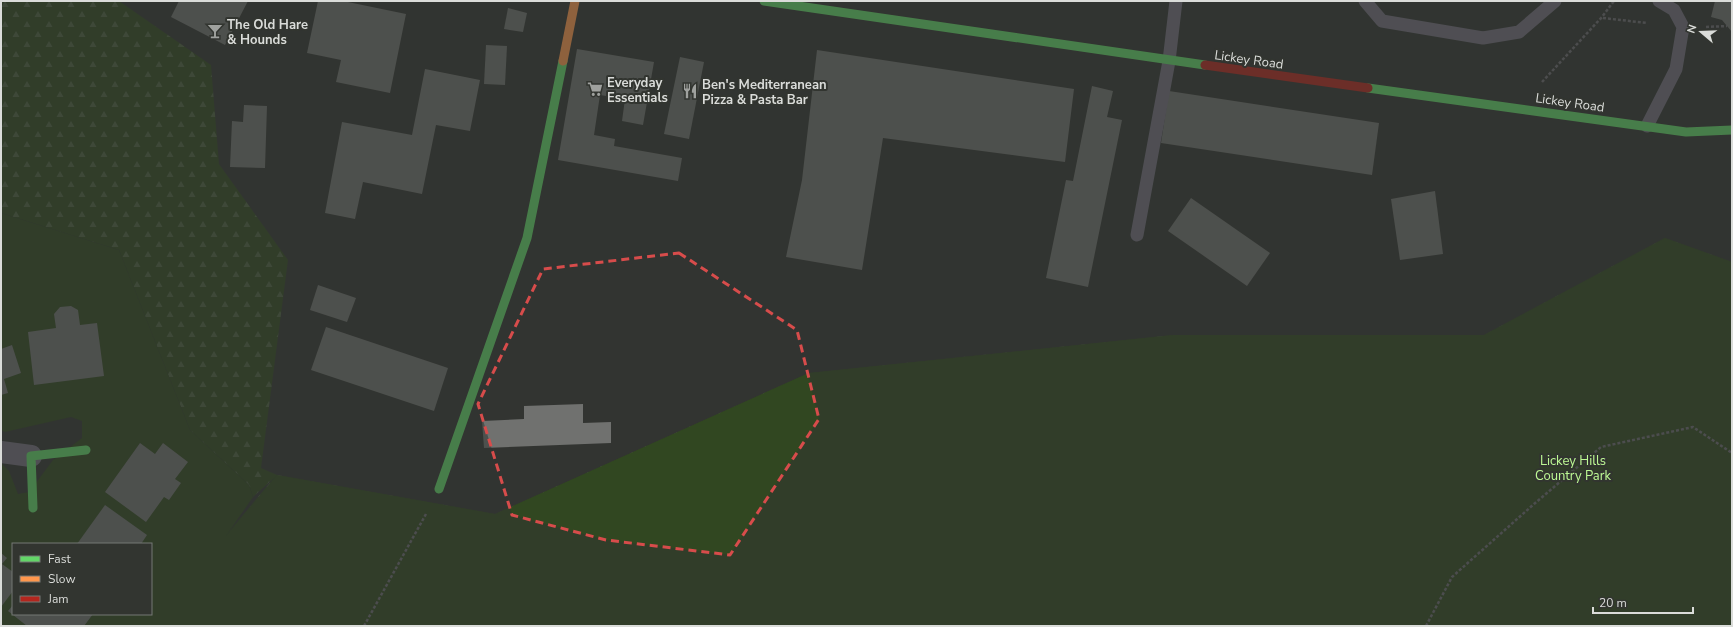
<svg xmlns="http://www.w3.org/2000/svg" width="1733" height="627" viewBox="0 0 1733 627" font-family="'Nunito Sans',sans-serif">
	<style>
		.forest { fill: url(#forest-firs) }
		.green { fill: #314721; fill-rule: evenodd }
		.building { fill: #70716f }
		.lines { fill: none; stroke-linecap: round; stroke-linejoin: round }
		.path { stroke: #6d6a71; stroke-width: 2.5; stroke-dasharray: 3 2; stroke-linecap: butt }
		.lane { stroke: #736e7d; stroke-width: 13 }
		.street { stroke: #736e7d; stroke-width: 22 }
		.fast { stroke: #63d668; stroke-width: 9 }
		.slow { stroke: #ff974d; stroke-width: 9 }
		.jam { stroke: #b3261e; stroke-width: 9 }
		.marked { fill: none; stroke: #d74c4b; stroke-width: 3; stroke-dasharray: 8 5; stroke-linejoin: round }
		.labels { text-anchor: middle; stroke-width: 4; stroke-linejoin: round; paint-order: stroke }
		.poi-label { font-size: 13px; font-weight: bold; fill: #dadcd9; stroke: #323530; text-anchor: start }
		.street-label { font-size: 13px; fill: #dadcd9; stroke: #323530 }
		.park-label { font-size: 13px; fill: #bdf994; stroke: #323530 }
	</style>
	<defs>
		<pattern id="forest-firs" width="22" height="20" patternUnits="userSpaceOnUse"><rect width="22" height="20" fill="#314721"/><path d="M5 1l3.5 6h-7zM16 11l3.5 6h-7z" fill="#4e6141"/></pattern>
	</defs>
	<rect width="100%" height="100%" fill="#323431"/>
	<path class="forest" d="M1,1H119L211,65L219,164L288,260L261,468L277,475L495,514L809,373L1173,335H1484L1665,238L1732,262V626H150L274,478L253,497L249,485L190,430L119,250L1,213Z"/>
	<path class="green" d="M1,213L119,250L190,430L249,485L253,497L226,536L277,475L495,514L809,373L1173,335H1484L1665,238L1732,262V626H1V463L9,471L18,494L29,492L53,460L82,438V421L71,417L5,432L1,430ZM13,544H151V614H13Z"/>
	<g class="building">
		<path d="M179,1H248L225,45L171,17Z"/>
		<path d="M318,1H343L406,14L390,93L336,82L341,60L307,53Z"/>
		<path d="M1715,1H1732V32L1722,20L1711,17Z"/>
		<path d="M508,8L527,13L523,32L504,29Z"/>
		<path d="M486,45L507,46L505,85L484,84Z"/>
		<path d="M577,49L654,62L643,125L622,121L625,99L600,95L594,135L615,139L614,146L682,158L678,181L558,160Z"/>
		<path d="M817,50L1074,89L1065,162L883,138L862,270L786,257L802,180Z"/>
		<path d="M680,57L704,62L689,139L664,134Z"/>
		<path d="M425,69L480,80L470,131L436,125L422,194L363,182L355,219L325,213L342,122L412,135Z"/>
		<path d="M1092,86L1113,91L1107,117L1122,120L1088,287L1046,278L1066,180L1073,181Z"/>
		<path d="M1169,91L1379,123L1372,175L1161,143Z"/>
		<path d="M244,105L267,106L265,168L230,167L232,121L243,122Z"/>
		<path d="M1435,191L1443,254L1400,260L1391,199Z"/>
		<path d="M1191,198L1270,253L1247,286L1168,231Z"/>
		<path d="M318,285L356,298L347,322L310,310Z"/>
		<path d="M71,306L78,310L80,325L97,323L104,376L34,385L28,332L56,328L54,314L60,307Z"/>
		<path d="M326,327L448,368L434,411L311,370Z"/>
		<path d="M12,345L21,373L4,379L8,393L1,395V349Z"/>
		<path d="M583,404V423L611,422V443L484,448L482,421L524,419V406Z"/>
		<path d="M140,443L155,454L163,443L188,462L175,479L181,483L169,500L164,497L146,522L105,492Z"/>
		<path d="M105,505L147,535L141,544H77Z"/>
		<path d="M1,553L7,558L2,564L13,572V591L1,607Z"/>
		<path d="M13,605V614H93L84,626H27L8,611Z"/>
	</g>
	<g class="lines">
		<g class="path">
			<path d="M1603,18L1647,23"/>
			<path d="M1706,27L1727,26"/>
			<path d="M1542,82L1602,17L1614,1"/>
			<path d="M364,626L426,514"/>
			<path d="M1426,626L1452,577L1534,504L1601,447L1693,427L1732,453"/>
		</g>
		<g class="lane">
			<path d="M1365,1L1382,21L1483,38L1519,32L1555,1"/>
			<path d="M1647,126L1676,69L1683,27L1674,10L1659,1"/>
			<path d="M1137,235L1169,61L1176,1"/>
		</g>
		<path class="street" d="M1,452L31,456"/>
		<g class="fast">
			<path d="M764,1L1205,65"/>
			<path d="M1368,88L1686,132L1732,130"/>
			<path d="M439,489L527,238L563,61"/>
			<path d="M33,508L31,456L86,450"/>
		</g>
		<path class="slow" d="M563,61L575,1"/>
		<path class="jam" d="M1205,65L1368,88"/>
	</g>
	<path d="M0 0H1733V627H0ZM679,253L797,330L819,419L730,555L606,540L512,515L478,404L543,269Z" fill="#323431" fill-opacity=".55" fill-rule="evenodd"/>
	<path class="marked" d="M679,253L797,330L819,419L730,555L606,540L512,515L478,404L543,269Z"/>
	<defs>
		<g id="bar-bare" transform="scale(1.2)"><path d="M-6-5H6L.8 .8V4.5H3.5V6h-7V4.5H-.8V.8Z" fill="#9fa19e" stroke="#323530" stroke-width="2.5" paint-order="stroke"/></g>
		<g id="supermarket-bare" transform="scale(1.2)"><path d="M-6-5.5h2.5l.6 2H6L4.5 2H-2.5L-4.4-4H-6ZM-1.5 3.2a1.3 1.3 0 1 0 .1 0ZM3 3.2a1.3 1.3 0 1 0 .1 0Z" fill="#9fa19e" stroke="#323530" stroke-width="2.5" paint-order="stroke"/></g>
		<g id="restaurant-bare" transform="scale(1.2)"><path d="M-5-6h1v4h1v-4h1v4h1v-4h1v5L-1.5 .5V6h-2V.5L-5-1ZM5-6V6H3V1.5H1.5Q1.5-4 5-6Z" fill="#9fa19e" stroke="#323530" stroke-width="2.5" paint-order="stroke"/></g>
	</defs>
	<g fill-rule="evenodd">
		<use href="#bar-bare" x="215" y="31"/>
		<use href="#supermarket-bare" x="595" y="89"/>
		<use href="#restaurant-bare" x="690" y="91"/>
	</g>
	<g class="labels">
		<g class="poi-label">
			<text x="227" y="29">The Old Hare<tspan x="227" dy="15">&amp; Hounds</tspan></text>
			<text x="607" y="87">Everyday<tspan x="607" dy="15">Essentials</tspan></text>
			<text x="702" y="89">Ben's Mediterranean<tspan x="702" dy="15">Pizza &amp; Pasta Bar</tspan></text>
		</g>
		<g class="street-label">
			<text transform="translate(1249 59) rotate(8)" y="5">Lickey Road</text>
			<text transform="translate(1570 102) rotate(8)" y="5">Lickey Road</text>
		</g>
		<g class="park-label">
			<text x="1573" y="465">Lickey Hills<tspan x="1573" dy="15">Country Park</tspan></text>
		</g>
	</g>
	<rect width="1733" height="627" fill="none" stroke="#dadcd9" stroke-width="4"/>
	<rect x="12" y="543" width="140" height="72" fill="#323530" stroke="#757874"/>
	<rect x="20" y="556" width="20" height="6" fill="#63d668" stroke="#757874"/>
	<text x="48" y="563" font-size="12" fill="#dadcd9">Fast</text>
	<rect x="20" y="576" width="20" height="6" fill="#ff974d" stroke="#757874"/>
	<text x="48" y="583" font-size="12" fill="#dadcd9">Slow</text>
	<rect x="20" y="596" width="20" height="6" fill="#b3261e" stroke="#757874"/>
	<text x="48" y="603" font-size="12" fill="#dadcd9">Jam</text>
	<g transform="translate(1701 32) rotate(289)" stroke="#323530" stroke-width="3" paint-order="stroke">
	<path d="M0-3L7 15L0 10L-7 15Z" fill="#dadcd9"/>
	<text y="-6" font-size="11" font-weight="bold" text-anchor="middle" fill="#dadcd9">N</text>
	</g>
	<path d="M1593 607v6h100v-6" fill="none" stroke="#dadcd9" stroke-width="2"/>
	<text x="1599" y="607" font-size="12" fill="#dadcd9" stroke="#323530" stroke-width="3" paint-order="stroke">20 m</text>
</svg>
